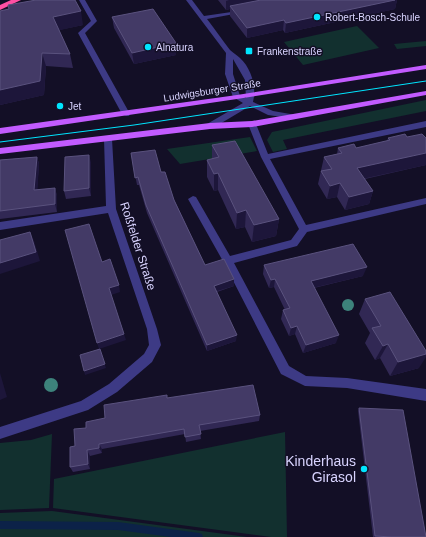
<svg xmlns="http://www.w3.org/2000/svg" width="426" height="537" viewBox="0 0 426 537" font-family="Arial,sans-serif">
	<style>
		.green { fill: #12302f }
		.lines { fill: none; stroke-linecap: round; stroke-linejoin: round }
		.stream { fill: #0c2248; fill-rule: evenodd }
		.minor { fill: #3d3a85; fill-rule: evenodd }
		.major { fill: #c25bff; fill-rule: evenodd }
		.highway { fill: #ff4fa3; fill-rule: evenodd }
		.tram { stroke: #00e5ff; stroke-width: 1 }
		.tree { fill: #3d827b }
		.wall { fill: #312854 }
		.shaded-wall { fill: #1d163a }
		.building { fill: #433a66; stroke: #5a527e }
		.poi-dot { fill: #00e5ff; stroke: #130f26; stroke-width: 1.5 }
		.labels { text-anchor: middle; stroke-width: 3; stroke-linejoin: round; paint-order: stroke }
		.far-poi-label { font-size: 10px; fill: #d9d4ff; stroke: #130f26; text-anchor: start }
		.far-street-label { font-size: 10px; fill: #d9d4ff; stroke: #130f26 }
		.street-label { font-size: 12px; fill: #d9d4ff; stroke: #130f26 }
		.near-poi-label { font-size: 14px; fill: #d9d4ff; stroke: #130f26; text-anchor: end }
	</style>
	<rect width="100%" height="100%" fill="#130f26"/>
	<g class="green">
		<path d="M357,26L379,48L303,65L284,42Z"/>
		<path d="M426,41V46L397,49L394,44Z"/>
		<path d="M426,100V111L283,140L287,149L273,152L267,140L272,132Z"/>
		<path d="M250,137L257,151L180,164L167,149Z"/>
		<path d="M285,432L287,537H271L53,508L54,479Z"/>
		<path d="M52,434L49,508L0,510V443L31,440Z"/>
		<path d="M52,511L247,537H0V513Z"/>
	</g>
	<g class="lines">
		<path class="stream" d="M0,521L118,522L199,533L202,534L203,537H171L118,530L0,529Z"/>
		<g class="minor">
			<path d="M79,0H85L97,21L85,33L130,114L129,116H126L122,114L78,33L91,21Z"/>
			<path d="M186,0H192L204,16L245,10V12L207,19C215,29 222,40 230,50C233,53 237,55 240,58C251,68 257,87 253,102L273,111L296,115V119L268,115L250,106L213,128H207V124L243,103L233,97L225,74L226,53ZM233,59L245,80L246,98L240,96L233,74Z"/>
			<path d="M252,121L256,124L268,154L426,121V127L270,159L306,225L426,198V204L307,232L297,246L234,263L289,366L306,376L347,378L426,389V401L347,388L305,386L281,374L224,263L188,199L193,196L196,197L230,256L291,240L299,229L261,157L248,124Z"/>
			<path d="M108,136L112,139L116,209L157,329L161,345L152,362L117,392L88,410L0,439V427L81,401L109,384L144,354L149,345L147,329L108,213L0,230V222L106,206L104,139Z"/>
		</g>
		<g class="major">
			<path d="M426,65V69L237,99L0,134V128L237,95Z"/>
			<path d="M426,91V95L252,127L210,129L0,154V148L210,123L252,121Z"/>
		</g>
		<path class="highway" d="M11,0H21L0,10V5Z"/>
		<path class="tram" d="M0,142L134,125L426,81"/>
	</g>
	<g class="tree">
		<circle cx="348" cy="305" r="6"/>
		<circle cx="51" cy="385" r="7"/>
	</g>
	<g class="wall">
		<path d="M218,0H397L395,9L285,33L283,30L247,38L230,16V9L226,10Z"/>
		<path d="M0,11L83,25L59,30L70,54L73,68L46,66L44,95L0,105Z"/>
		<path d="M112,17L176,43V55L134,64L114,28Z"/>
		<path d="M388,138L426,165L365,179L373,191L369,204L345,210L337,197L327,199L318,184L324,157L337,154L338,148H356L387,141Z"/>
		<path d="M212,145L279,219L276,236L252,242L245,227L236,229L218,190L214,191L207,177V160L212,159Z"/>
		<path d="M131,153L161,172L205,265L234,279V286L217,292L236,341L207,351L147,213L139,185H137Z"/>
		<path d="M37,157L39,164L37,190L55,188L57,196V212L0,219V160Z"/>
		<path d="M91,162V196L66,199L64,191Z"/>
		<path d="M264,265L363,276L314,288L336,343L303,353L295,334L289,336L281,319L283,310H285L274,287L269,288L263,274Z"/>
		<path d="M365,299L419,368L390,376L380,358L375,360L365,343L370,333L359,314Z"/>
		<path d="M167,398L260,415L259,421L200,431L201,439L186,442L185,434L102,449V453L90,456V469L73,472L70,467L75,446L86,428L105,418Z"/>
		<path d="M359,408L426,537H373L358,411Z"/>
	</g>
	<g class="shaded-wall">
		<path d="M229,0H280L230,6V9L226,10V1Z"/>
		<path d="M395,0H397L395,9L285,33L286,23Z"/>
		<path d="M81,11L83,25L56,31L53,17Z"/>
		<path d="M284,20L283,30L247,38V28Z"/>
		<path d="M176,43V55L134,64L132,53Z"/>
		<path d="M42,53L46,66L44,95L0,105V90Z"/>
		<path d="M426,153V165L353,181L357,168Z"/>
		<path d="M89,155L91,162V196L89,188Z"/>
		<path d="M37,157L39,164L37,198L34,190Z"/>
		<path d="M218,173V190L214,191V174Z"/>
		<path d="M340,183L337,197L327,199L330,186Z"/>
		<path d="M55,188L57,196V212L55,204Z"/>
		<path d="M373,191L369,204L345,210L349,197Z"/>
		<path d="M246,210L245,227L236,229L237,213Z"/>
		<path d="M279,219L276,236L252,242L254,225Z"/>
		<path d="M30,232L34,241L40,261L0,274V263Z"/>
		<path d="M367,267L363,276L308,289L311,281Z"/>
		<path d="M234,279V286L214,292V286Z"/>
		<path d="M275,279L274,287L269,288L271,280Z"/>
		<path d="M119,285L120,292L111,295L109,288Z"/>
		<path d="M297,326L295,334L289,336L291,328Z"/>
		<path d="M124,334L126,340L99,349L97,343Z"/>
		<path d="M237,335L236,341L207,351V345Z"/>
		<path d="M339,335L336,343L303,353L306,345Z"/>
		<path d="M388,344L380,358L375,360L383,346Z"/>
		<path d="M100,349L106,368L85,375L84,371Z"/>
		<path d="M426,354V357L419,368L390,376L398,362Z"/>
		<path d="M0,373L7,397L0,400Z"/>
		<path d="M99,444L102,449V453L99,448Z"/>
		<path d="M87,450L90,456V469L88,464Z"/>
	</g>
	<g class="building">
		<path d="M36,0H75L81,11L53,17L70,54L42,53L40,81L0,90V11L9,9L8,5Z"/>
		<path d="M261,0H395L286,23L284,20L247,28L230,6Z"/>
		<path d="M153,9L176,43L132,53L112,17Z"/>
		<path d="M405,134L407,137L422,134L426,138V153L357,168L373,191L349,197L340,183L330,186L321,171L332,169L324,157L342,153L338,148L354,144L356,148L390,140L388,138Z"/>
		<path d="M235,141L279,219L254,225L246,210L237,213L218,173L214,174L207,160L219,157L212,145Z"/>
		<path d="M155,150L161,172H165L174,200L205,265L224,259L234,279L214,286L237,335L207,345L146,205L138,177L135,178L131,153Z"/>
		<path d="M89,155V188L64,191L65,157Z"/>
		<path d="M37,157L34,190L55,188V204L0,211V160Z"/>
		<path d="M89,224L102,262L110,259L119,285L109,288L124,334L97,343L65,230Z"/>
		<path d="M30,232L36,252L0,263V240Z"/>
		<path d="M353,244L367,267L311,281L339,335L306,345L297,326L291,328L283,310L290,308L275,279L271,280L264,265Z"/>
		<path d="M390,292L426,351V354L398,362L388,344L383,346L372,328L381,326L365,299Z"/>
		<path d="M100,349L105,364L84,371L80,355Z"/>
		<path d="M253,385L260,415L199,425L201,434L185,437L184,429L99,444V448L87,450L88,464L70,467V447L75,446L74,429L86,428V422L105,418L104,405L167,395V398Z"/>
		<path d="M359,408L403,410L426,537H392L375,536Z"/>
	</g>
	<g class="poi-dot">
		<circle cx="317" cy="17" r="4"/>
		<circle cx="148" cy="47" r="4"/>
		<rect x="245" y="47" width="8" height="8" rx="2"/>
		<circle cx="60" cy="106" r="4"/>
		<circle cx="364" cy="469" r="4"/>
	</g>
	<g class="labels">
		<g class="far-poi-label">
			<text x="325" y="21">Robert-Bosch-Schule</text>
			<text x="156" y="51">Alnatura</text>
			<text x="257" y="55">Frankenstraße</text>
			<text x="68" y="110">Jet</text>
		</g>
		<g class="far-street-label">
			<text transform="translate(212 90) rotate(-9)" y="4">Ludwigsburger Straße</text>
		</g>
		<g class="street-label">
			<text transform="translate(138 246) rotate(72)" y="4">Roßfelder Straße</text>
		</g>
		<g class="near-poi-label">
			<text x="356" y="466">Kinderhaus<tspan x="356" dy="16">Girasol</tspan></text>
		</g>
	</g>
</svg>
